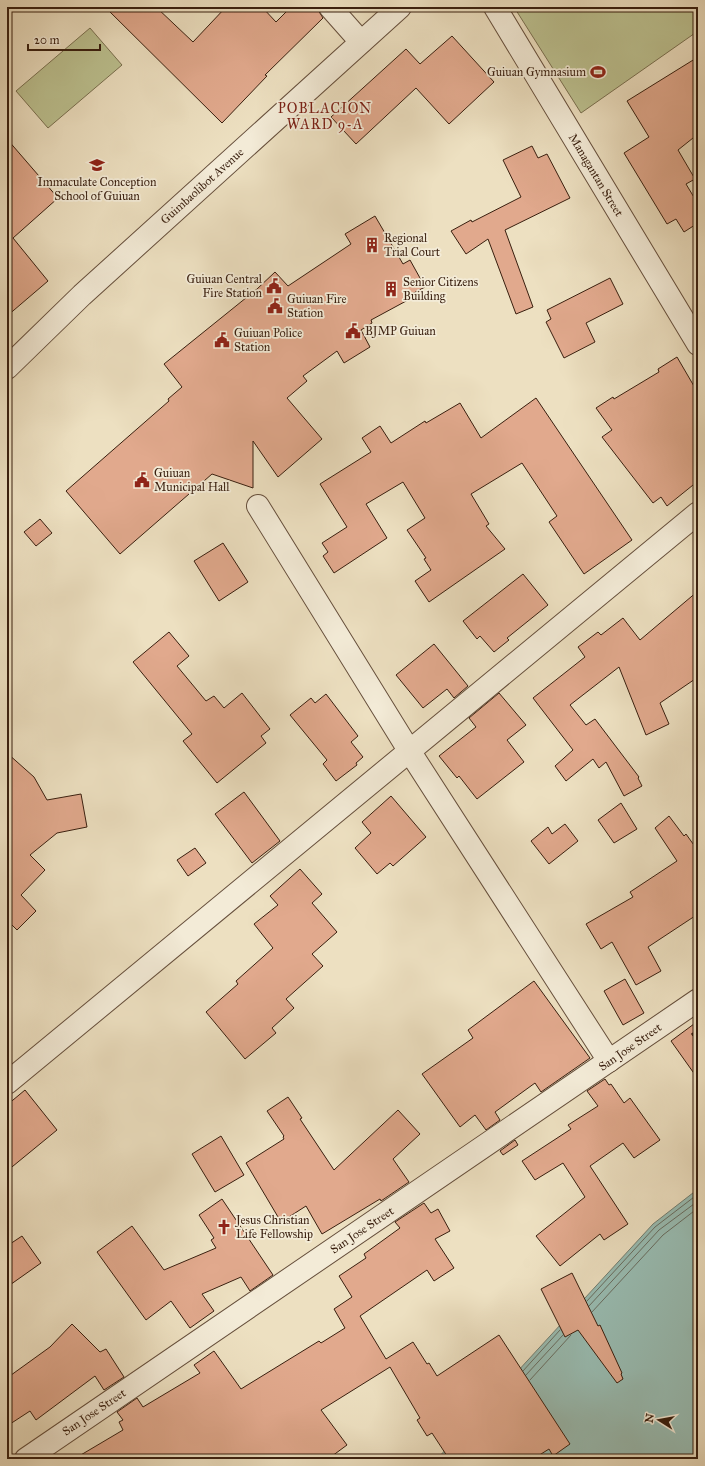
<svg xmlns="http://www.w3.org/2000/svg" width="705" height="1466" viewBox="0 0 705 1466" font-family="'IM FELL Great Primer',serif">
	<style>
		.green { fill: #bcc190; stroke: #7a7050 }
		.water { fill: #99bdb3; stroke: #737e71 }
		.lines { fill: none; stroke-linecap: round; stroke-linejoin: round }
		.shore { stroke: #696e61; stroke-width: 1 }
		.building { fill: #e1a98d; stroke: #391f0f }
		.minor-casing { stroke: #664f3c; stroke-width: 24 }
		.path { stroke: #391f0f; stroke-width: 2.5; stroke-dasharray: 3 2; stroke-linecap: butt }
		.minor { stroke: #f3ebd7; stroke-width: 22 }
		.labels { text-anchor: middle; stroke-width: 3.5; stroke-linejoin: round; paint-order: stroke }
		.poi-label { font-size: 12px; fill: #391f0f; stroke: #f3ebd7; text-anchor: start }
		.street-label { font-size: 12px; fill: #391f0f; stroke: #f3ebd7 }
		.quarter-label { font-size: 14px; letter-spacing: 1px; fill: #7a1f14; stroke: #f3ebd7 }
	</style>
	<rect width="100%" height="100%" fill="#ede0c1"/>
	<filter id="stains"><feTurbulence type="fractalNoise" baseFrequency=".005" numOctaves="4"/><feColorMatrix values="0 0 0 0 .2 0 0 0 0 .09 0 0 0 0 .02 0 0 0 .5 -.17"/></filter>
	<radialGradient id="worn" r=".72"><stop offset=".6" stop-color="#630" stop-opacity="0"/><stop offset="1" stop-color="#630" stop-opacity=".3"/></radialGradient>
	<g class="green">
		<path d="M514,7H698V31L581,113Z"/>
		<path d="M90,28L122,65L48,128L16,91Z"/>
	</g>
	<path class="water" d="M698,1189V1459H437L653,1224Z"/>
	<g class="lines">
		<g class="shore">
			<path d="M587,1301L655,1227L698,1194"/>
			<path d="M589,1306L659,1230L698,1201"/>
			<path d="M592,1312L663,1235L698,1208"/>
			<path d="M523,1371L560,1330"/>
			<path d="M526,1375L563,1335"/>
			<path d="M530,1380L571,1335"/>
		</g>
	</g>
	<g class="building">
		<path d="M105,7H156L193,42L226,7H262L276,22L291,7H318V10L323,18L265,75L267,76L222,123Z"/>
		<path d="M452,36L494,82L449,124L416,88L356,144L331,117L406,49L420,64Z"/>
		<path d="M698,57V134L678,150L695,179L686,184L698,204V223L684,232L676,219L667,224L624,153L649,137L627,101Z"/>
		<path d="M7,139L58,198L13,238L48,281L7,316Z"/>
		<path d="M532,146L538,158L547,154L570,198L505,230L533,307L516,314L488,239L466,254L451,231L471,220L472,222L521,197L503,160Z"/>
		<path d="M375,216L403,264L410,260L425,287L406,297L408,300L371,320L372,323L361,330L370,347L344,363L337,351L303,376L307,381L287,398L322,439L278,477L253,441V488L212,474L120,554L66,491L169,401L168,399L182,387L164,364L257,289L275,272L288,286L351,244L345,234Z"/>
		<path d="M610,278L623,304L586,323L595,342L564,358L546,322L551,319L547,310Z"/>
		<path d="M677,357L698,393V481L667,506L661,497L653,503L602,437L612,430L596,408L613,397L614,399L659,372L658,369Z"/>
		<path d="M536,398L632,540L584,574L551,525L549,522L557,516L522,463L471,494L489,524L486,526L505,549L429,602L415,581L431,570L424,559L426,558L407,530L425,518L403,482L366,504L387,538L334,573L323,556L328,552L322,543L347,527L320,484L371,452L362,438L380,426L391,443L425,421L426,423L460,403L481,438Z"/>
		<path d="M40,519L52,533L36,546L24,532Z"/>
		<path d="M223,543L248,582L219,601L194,561Z"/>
		<path d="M523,574L548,605L507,638L509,640L494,652L480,636L477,639L463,621Z"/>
		<path d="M698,591V677L660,703L669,724L646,735L619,667L570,705L586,725L595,719L639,777L638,778L642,786L624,796L606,762L599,768L593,759L566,781L555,766L573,750L533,698L585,657L578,647L598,632L601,635L623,618L640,640Z"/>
		<path d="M169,632L189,656L177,666L206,701L214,696L224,708L242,693L270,729L261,736L266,743L217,783L183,741L192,734L133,662Z"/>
		<path d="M434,644L468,686L454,698L447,689L423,708L396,675Z"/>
		<path d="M499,693L526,725L507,740L524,762L477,799L459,776L457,778L439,756L476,727L469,718Z"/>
		<path d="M326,694L358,736L351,742L363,757L356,763L357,765L336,781L323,764L327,760L290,715L311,698L315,703Z"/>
		<path d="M7,753L34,777L47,800L81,794L87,827L57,833L30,855L45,870L21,895L36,911L17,930L7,920Z"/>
		<path d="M244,792L280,841L252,863L215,814Z"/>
		<path d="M391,796L426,837L393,866L390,863L377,874L355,848L371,833L362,822Z"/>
		<path d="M621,803L637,829L614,843L598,820Z"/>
		<path d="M669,816L684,836L686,834L696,848L698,847V914L648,947L661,971L636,985L612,942L601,949L586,924L633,897L630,892L677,861L655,828Z"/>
		<path d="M565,824L578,841L549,864L531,841L548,827L552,834Z"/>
		<path d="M195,848L206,863L188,876L177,860Z"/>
		<path d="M300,869L322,894L312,903L337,932L312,954L323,966L286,999L294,1008L272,1028L276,1033L245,1059L206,1012L238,984L236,981L273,948L254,924L278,905L270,896Z"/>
		<path d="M625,979L644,1013L623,1025L604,991Z"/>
		<path d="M534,981L590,1058L541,1092L535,1083L495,1112L500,1120L486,1130L475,1115L460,1127L422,1074L473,1038L468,1030Z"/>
		<path d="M698,1021V1079L671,1041Z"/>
		<path d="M605,1079L609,1085L611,1084L624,1103L630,1098L660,1140L634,1158L623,1143L590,1166L628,1224L604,1240L600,1234L560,1266L536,1236L585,1197L563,1163L535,1180L522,1161L571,1129L568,1125L598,1106L587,1091Z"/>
		<path d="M25,1090L57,1130L7,1171V1105Z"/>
		<path d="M288,1097L302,1118L300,1119L334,1170L398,1110L420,1134L393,1159L409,1182L381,1201L380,1199L322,1234L306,1206L281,1222L246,1163L284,1139L283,1137L284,1136L267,1111Z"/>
		<path d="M221,1136L244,1175L215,1192L192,1154Z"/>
		<path d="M515,1140L518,1145L503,1155L500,1151Z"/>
		<path d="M222,1199L273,1275L250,1291L241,1277L202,1294L214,1311L190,1328L171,1301L146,1320L97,1252L132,1226L164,1270L216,1248L211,1240L214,1238L199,1215Z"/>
		<path d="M424,1203L431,1213L438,1209L450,1231L435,1239L454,1268L434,1281L427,1270L360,1316L386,1359L413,1342L427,1364L429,1363L437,1376L499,1335L570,1444L553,1456L549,1449L533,1459H449L432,1433L427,1436L417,1420L420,1418L390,1367L321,1410L347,1445L328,1459H74L123,1430L119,1422L123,1420L117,1412L137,1398L143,1407L200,1373L194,1365L214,1351L241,1389L319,1341L321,1343L345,1328L334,1309L352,1297L339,1276L366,1258L364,1254L400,1228L395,1222Z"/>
		<path d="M22,1236L41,1263L7,1287V1246Z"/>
		<path d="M572,1273L598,1326L600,1325L622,1373L621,1374L623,1379L617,1383L578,1330L565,1337L541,1289Z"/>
		<path d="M72,1324L100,1352L106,1349L124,1377L104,1390L95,1376L36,1420L30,1411L7,1426V1378L50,1347Z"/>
	</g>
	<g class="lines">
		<g class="minor-casing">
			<g id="minor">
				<path d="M330,7L361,42"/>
				<path d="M495,7L698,344"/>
				<path d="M7,368L82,295L400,7"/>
				<path d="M258,506L410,752L609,1061"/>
				<path d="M7,1083L698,513"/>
				<path d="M26,1459L698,1000"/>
			</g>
		</g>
		<path class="path" d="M692,1033L698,1043"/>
		<use href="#minor" class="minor"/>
	</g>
	<defs>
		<g id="stadium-bare" transform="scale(1.2)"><path d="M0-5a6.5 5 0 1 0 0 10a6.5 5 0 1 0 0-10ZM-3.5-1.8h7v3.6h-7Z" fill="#8f2418" stroke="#f3ebd7" stroke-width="2.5" paint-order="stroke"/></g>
		<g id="school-bare" transform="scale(1.2)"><path d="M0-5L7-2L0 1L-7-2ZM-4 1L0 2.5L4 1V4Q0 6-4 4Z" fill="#8f2418" stroke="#f3ebd7" stroke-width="2.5" paint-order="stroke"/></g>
		<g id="building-bare" transform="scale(1.2)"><path d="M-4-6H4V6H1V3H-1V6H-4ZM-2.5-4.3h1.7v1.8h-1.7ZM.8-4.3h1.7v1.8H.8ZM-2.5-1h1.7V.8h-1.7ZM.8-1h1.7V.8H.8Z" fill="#8f2418" stroke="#f3ebd7" stroke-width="2.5" paint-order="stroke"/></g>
		<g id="civic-bare" transform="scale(1.2)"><path d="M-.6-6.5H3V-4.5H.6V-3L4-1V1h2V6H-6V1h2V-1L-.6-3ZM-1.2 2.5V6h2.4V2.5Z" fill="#8f2418" stroke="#f3ebd7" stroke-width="2.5" paint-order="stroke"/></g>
		<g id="church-bare" transform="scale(1.2)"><path d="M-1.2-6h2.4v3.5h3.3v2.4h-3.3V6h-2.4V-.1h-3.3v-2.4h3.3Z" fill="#8f2418" stroke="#f3ebd7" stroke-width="2.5" paint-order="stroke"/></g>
	</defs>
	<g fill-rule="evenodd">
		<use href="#stadium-bare" x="598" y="72"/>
		<use href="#school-bare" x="97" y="165"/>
		<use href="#building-bare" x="372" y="245"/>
		<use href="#civic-bare" x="274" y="286"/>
		<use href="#building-bare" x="391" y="289"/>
		<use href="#civic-bare" x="275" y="306"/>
		<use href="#civic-bare" x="353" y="331"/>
		<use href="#civic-bare" x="222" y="340"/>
		<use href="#civic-bare" x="142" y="480"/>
		<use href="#church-bare" x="224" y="1227"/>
	</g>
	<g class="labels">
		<g class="poi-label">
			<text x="586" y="76" text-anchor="end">Guiuan Gymnasium</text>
			<text x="97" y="186" text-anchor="middle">Immaculate Conception<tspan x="97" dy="14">School of Guiuan</tspan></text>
			<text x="384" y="242">Regional<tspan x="384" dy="14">Trial Court</tspan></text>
			<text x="262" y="283" text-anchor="end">Guiuan Central<tspan x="262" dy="14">Fire Station</tspan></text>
			<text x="403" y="286">Senior Citizens<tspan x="403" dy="14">Building</tspan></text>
			<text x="287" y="303">Guiuan Fire<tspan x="287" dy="14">Station</tspan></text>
			<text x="365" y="335">BJMP Guiuan</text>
			<text x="234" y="337">Guiuan Police<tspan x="234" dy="14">Station</tspan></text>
			<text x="154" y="477">Guiuan<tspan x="154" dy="14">Municipal Hall</tspan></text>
			<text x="236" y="1224">Jesus Christian<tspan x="236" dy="14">Life Fellowship</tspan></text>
		</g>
		<g class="street-label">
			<text transform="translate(596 175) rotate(59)" y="4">Managantan Street</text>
			<text transform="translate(202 186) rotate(-42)" y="4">Guimbaolibot Avenue</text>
			<text transform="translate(630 1047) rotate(-35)" y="4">San Jose Street</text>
			<text transform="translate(362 1230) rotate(-34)" y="4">San Jose Street</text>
			<text transform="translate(94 1412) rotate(-34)" y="4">San Jose Street</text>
		</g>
		<g class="quarter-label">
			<text x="325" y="113">POBLACION<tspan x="325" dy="16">WARD 9-A</tspan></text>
		</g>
	</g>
	<rect width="705" height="1466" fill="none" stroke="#ede0c1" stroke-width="24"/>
	<rect x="8" y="8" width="689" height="1450" fill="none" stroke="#391f0f" stroke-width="2"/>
	<rect x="12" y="12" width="681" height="1442" fill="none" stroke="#391f0f"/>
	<g transform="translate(659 1420) rotate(281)" stroke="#f3ebd7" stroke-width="3" paint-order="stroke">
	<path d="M0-3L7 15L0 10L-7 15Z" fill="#391f0f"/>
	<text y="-6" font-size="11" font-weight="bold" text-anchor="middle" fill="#391f0f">N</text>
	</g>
	<path d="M28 44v6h72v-6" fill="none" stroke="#391f0f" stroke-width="2"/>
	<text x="34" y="44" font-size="12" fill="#391f0f" stroke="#f3ebd7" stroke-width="3" paint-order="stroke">20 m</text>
	<rect width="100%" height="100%" filter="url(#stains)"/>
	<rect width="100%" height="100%" fill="url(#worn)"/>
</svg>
